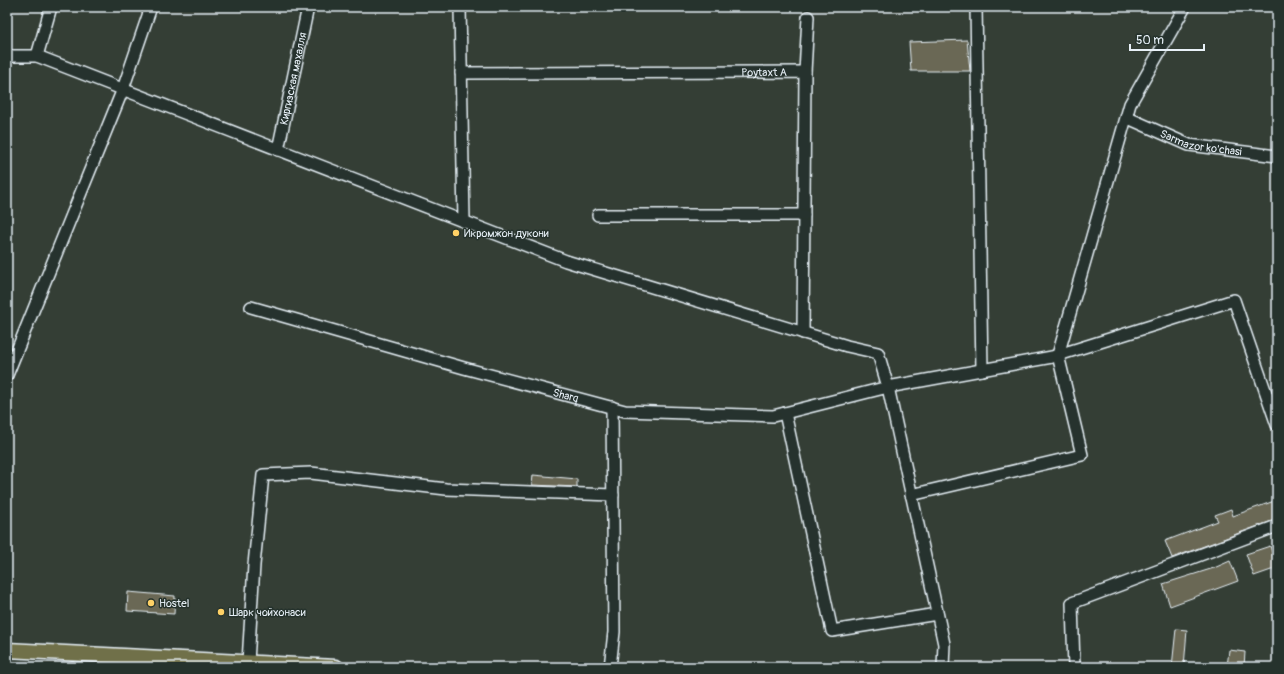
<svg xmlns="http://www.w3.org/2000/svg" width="1284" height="674" viewBox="0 0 1284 674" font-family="Pangolin,sans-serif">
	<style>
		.building { fill: #6b6854; stroke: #e8f1f8 }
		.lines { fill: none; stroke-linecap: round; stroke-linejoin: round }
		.minor-casing { stroke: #e8f1f8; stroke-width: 14 }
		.major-casing { stroke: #e8f1f8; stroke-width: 17 }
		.minor { stroke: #26332d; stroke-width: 11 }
		.major { stroke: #70704a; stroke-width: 14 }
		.poi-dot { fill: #ffd166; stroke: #26332d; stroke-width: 1.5 }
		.labels { text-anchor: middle; stroke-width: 3; stroke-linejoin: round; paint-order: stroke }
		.street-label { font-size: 11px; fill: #e8f1f8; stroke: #26332d }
		.poi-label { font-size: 11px; fill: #e8f1f8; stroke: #26332d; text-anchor: start }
	</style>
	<rect width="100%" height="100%" fill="#343e35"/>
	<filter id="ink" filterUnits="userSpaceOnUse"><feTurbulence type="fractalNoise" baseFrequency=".025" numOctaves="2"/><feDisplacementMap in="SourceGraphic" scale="8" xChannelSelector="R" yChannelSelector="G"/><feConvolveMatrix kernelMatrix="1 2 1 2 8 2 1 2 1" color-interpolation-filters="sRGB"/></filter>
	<g filter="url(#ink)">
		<g class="building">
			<path d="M967,40L970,71H911L909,42Z"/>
			<path d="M533,475L577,479V487L532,485Z"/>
			<path d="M1277,500V519L1172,558L1165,541L1218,521L1215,515L1231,509L1233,516Z"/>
			<path d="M1270,546L1277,568L1254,576L1246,554Z"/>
			<path d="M1230,561L1238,581L1170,606L1163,584L1214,568Z"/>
			<path d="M128,592L175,596L174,614L127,611Z"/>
			<path d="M1176,629L1187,630L1184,667H1172Z"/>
			<path d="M1229,650L1245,652L1244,667H1227Z"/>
		</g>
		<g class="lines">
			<g class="minor-casing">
				<g id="minor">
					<path d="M460,7L464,221"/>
					<path d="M976,7L982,370"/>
					<path d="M7,56H37L566,261L847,346L878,353L888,387L1052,357L1234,300L1277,425"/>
					<path d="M37,56L51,7"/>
					<path d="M805,72L808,17"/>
					<path id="s1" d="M461,73L805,72L803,333"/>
					<path id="s2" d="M1128,118L1189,145L1277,156"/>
					<path id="s3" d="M278,150L308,7"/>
					<path d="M598,215H804"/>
					<path id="s4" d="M251,307L464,368L625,411L773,416L888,387L944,644L943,667"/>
					<path d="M7,375L123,89L151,7"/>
					<path d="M785,413L832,631L937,614"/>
					<path d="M911,495L1082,455L1058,355L1130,104L1185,7"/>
					<path d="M248,662L254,565L263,475L311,473L446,489L613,495"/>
					<path d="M610,667L614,632L612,407"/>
					<path d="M1074,667L1072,603L1277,526"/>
				</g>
			</g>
			<g class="major-casing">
				<path id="major" d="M7,650L336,667"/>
			</g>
			<use href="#minor" class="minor"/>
			<use href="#major" class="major"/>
		</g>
	</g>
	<g class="poi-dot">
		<circle cx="456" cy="233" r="4"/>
		<circle cx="151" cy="603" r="4"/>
		<circle cx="221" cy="612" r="4"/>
	</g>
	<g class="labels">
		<g class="street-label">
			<text dy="4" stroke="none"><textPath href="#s1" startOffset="303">Poytaxt A</textPath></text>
			<text dy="4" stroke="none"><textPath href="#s3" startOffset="73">Киргизская махалля</textPath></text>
			<text dy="4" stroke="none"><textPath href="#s2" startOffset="78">Sarmazor ko'chasi</textPath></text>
			<text dy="4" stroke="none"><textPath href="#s4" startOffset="327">Sharq</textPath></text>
		</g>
		<g class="poi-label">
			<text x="464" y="237">Икромжон дукони</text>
			<text x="159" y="607">Hostel</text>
			<text x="229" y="616">Шарк чойхонаси</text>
		</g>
	</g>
	<rect width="1284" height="674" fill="none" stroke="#26332d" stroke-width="24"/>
	<rect x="12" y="12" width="1260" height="650" fill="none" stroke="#e8f1f8" stroke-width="1.5" filter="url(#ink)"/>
	<path d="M1130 44v6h74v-6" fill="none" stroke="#e8f1f8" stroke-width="2"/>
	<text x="1136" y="44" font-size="12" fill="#e8f1f8" stroke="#26332d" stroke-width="3" paint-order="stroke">50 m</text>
</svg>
